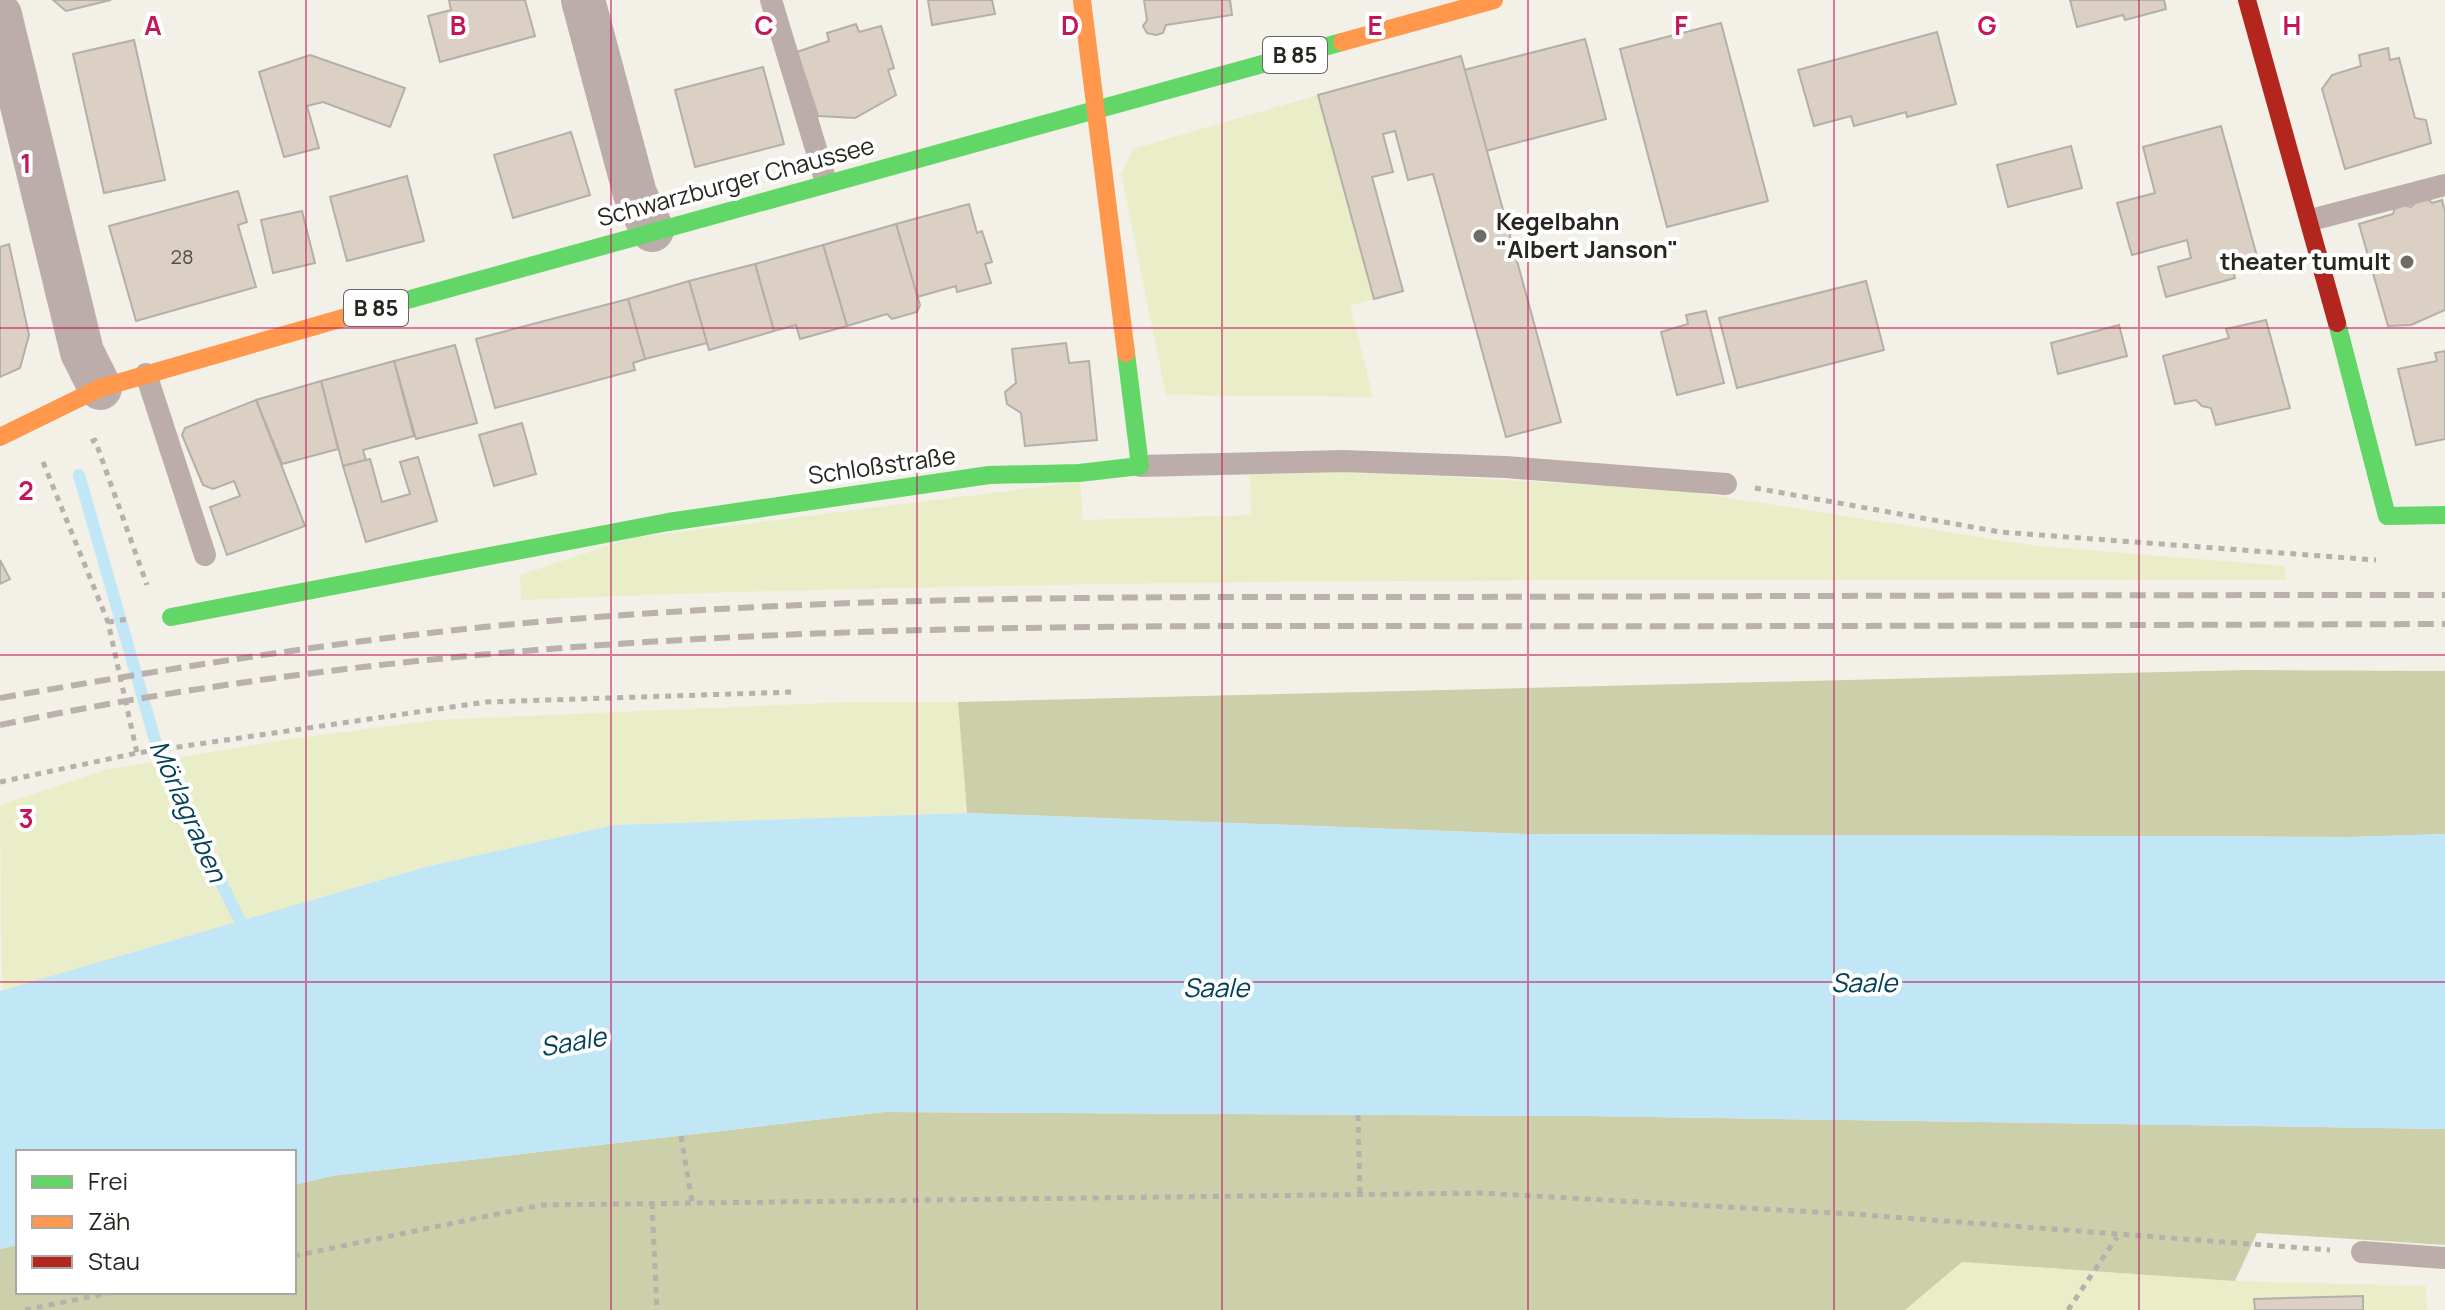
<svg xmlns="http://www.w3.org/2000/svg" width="2445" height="1310" viewBox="0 0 2445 1310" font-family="Manrope,sans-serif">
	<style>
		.green { fill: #e9eec8 }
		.forest { fill: #cbd0aa }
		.water { fill: #c1e6f6 }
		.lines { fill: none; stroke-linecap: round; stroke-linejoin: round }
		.stream { stroke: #c1e6f6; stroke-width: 12 }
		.building { fill: #dcd0c5; stroke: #b3afa9; stroke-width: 2 }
		.path { stroke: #b9afab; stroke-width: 5; stroke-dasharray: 6 6; stroke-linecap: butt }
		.lane { stroke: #bdadaa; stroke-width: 22 }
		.street { stroke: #bdadaa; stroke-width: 44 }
		.fast { stroke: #63d668; stroke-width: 18 }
		.slow { stroke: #ff974d; stroke-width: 18 }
		.jam { stroke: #b3261e; stroke-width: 18 }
		.rail { stroke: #bbb1ac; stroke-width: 6; stroke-dasharray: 16 8; stroke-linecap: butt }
		.grid { fill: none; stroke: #c2185b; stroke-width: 2; stroke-opacity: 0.55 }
		.poi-dot { fill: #6e6c65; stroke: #fff; stroke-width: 3 }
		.labels { text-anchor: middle; stroke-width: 8; stroke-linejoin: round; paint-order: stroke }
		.number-label { font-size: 20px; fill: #545048 }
		.shield { fill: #fff; stroke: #686662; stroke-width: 2 }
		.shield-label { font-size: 22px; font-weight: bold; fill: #27251f }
		.street-label { font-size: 24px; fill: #27251f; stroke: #fff }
		.poi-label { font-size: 24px; font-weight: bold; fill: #27251f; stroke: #fff; text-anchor: start }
		.water-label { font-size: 26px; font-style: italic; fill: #024157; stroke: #fff }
		.grid-label { font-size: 26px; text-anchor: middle; font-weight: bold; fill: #c2185b; stroke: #fff; stroke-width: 8; stroke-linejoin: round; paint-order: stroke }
	</style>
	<rect width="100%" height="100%" fill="#f3f0e7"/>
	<g class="green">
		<path d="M1318,95L1374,299L1350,306L1373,397L1166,395L1121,174L1133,149Z"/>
		<path d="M1341,471L1679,490L2037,546L2285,566V580C1697,581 1109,575 521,600L520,575L631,538L1080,482L1083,520L1251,515L1250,474Z"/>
		<path d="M848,702H958L967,813L614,825L425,867L2,991L0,805L105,770L283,740L436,720Z"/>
		<path d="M1962,1262L2235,1281L2426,1286L2427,1310H1905Z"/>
	</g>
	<g class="forest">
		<path d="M2246,670L2445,671V834L2352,837L1528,834L967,813L958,702Z"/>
		<path d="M884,1112L1586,1116L2445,1129V1245L2257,1233L2235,1281L1962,1262L1905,1310H0V1249L18,1245V1292H294V1185L331,1176Z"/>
	</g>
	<path class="water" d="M967,813L1528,834L2352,837L2445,834V1129L1586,1116L884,1112L331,1176L294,1185V1152H18V1245L0,1249V991L425,867L614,825Z"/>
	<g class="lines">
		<path class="stream" d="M79,475L161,761L247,935"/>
	</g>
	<g class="building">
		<path d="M53,0H111L66,11Z"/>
		<path d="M449,0H525L535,36L440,62L428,16L451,10Z"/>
		<path d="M928,0H992L995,14L932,25Z"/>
		<path d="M1144,0H1230L1232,15L1166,25L1163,33L1156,35L1147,33L1143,26L1147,20Z"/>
		<path d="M2070,0H2164L2166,9L2125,20L2123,15L2077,27Z"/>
		<path d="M1721,23L1768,201L1667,227L1620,49Z"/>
		<path d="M856,24L859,32L881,26L894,68L888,70L896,95L855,118L818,116L797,52L829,41L827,33Z"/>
		<path d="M1937,32L1956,104L1907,117L1906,112L1854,126L1851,116L1814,126L1798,70Z"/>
		<path d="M1585,39L1606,119L1486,151L1464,70Z"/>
		<path d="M134,40L165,180L104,193L73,54Z"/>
		<path d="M2388,48L2390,60L2399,58L2415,118L2426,120L2431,143L2345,169L2322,89L2332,75L2361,66L2359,55Z"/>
		<path d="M310,55L405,88L390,127L323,102L307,106L319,148L284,157L259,72Z"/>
		<path d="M1461,56L1561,422L1506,437L1433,174L1408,180L1395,131L1383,134L1393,172L1372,177L1403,291L1374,299L1318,95Z"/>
		<path d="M763,67L784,144L695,167L675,90Z"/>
		<path d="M2221,126L2258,260L2232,267L2235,278L2166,297L2158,267L2191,258L2187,240L2132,255L2117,203L2155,193L2143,147Z"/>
		<path d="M571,132L590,195L513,218L494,155Z"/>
		<path d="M2071,146L2082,188L2008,207L1997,165Z"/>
		<path d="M407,176L424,241L347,261L330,197Z"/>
		<path d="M238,191L247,222L238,225L256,287L136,321L109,226Z"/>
		<path d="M2424,195L2432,203L2442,200L2445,212V310L2411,325L2388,326L2359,224L2393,214L2396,203L2411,207Z"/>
		<path d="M969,204L977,233L982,231L992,262L985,264L991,283L957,292L956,286L917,297L896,224Z"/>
		<path d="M302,211L315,263L273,273L261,220Z"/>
		<path d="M896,224L920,305L917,312L892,319L887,314L847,326L823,245Z"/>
		<path d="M9,244L29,335L20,368L0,377V247Z"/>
		<path d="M823,245L847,326L800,339L796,325L774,331L755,264Z"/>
		<path d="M755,264L774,331L709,350L689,281Z"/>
		<path d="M689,281L707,343L645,359L628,299Z"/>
		<path d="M1866,281L1884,350L1737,388L1719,318Z"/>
		<path d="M628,299L645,359L633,363L635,370L495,408L476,339Z"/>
		<path d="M1706,311L1724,383L1677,395L1661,332L1688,324L1686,315Z"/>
		<path d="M2266,320L2290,408L2216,425L2211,408L2202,406L2196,400L2175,404L2163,356L2229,338L2226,329Z"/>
		<path d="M2119,325L2127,356L2058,374L2051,343Z"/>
		<path d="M1066,343L1069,363L1089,361L1097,440L1025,446L1021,413L1007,404L1005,392L1016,383L1012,349Z"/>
		<path d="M455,345L477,423L416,439L394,361Z"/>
		<path d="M2445,351V439L2416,445L2398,369L2437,361L2435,353Z"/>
		<path d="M394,361L414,436L363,450L366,460L343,466L321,381Z"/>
		<path d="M321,381L338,449L282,464L256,400Z"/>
		<path d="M256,400L305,526L227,555L210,507L240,496L234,481L213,489L203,485L182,435L185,428Z"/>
		<path d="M522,423L536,474L494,486L479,435Z"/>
		<path d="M418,457L437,521L366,542L343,466L370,459L382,502L410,494L400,462Z"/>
		<path d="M0,560L10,579L0,584Z"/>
		<path d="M2363,1296V1310H2255L2254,1299Z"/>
	</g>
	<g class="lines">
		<g class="path">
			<path d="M91,442L95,440L147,585"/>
			<path d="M43,462L108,622L137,753"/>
			<path d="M1755,488L2000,532L2376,560"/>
			<path d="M108,622L129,619"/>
			<path d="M0,782L137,753L486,702L793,692"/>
			<path d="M1358,1115L1360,1195"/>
			<path d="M681,1136L692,1202"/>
			<path d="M652,1203L657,1310"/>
			<path d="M294,1256L541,1205L1481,1193L1852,1214L2330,1250"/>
			<path d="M25,1310L114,1292"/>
			<path d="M2068,1310L2117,1237"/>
		</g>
		<g class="lane">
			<path d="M771,0L826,182"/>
			<path d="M2311,220L2445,185"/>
			<path d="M146,374L205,555"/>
			<path d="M1140,466L1344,461L1505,467L1726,484"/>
			<path d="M2362,1252L2445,1258"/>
		</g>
		<g class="street">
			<path d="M583,0L635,194L652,230"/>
			<path d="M0,15L82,352L100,388"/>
		</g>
		<g class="fast">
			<path d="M378,308L1342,42"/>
			<path d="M2337,323L2387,516L2445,515"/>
			<path d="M171,617L668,522L989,475L1079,473L1140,466L1126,353"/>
		</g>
		<g class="slow">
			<path d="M1082,0L1126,353"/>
			<path d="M1342,42L1494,0"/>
			<path d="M0,437L100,388L378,308"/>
		</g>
		<path class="jam" d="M2247,0L2337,323"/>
		<g class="rail">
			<path d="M0,698C190,665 380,634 573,619C863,595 1157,597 1447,597C1780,596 2112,595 2445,595"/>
			<path d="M0,725C454,630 924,625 1386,626C1739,627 2092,625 2445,624"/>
		</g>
	</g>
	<path class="grid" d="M306,0V1310M611,0V1310M917,0V1310M1222,0V1310M1528,0V1310M1834,0V1310M2139,0V1310M0,328H2445M0,655H2445M0,982H2445"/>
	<g class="poi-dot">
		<circle cx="1480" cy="236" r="8"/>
		<circle cx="2407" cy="262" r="8"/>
	</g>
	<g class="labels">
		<g class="number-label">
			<text x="182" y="264">28</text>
		</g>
		<g class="shield">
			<rect x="1263" y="37" width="64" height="36" rx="6"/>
			<rect x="344" y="290" width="64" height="36" rx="6"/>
		</g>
		<g class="shield-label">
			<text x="1295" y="63">B 85</text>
			<text x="376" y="316">B 85</text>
		</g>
		<g class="street-label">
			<text transform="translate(736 182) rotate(-15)" y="8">Schwarzburger Chaussee</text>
			<text transform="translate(882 466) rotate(-8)" y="8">Schloßstraße</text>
		</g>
		<g class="poi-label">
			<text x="1496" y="230">Kegelbahn<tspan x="1496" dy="28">"Albert Janson"</tspan></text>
			<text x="2391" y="270" text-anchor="end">theater tumult</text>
		</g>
		<g class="water-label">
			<text transform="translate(188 811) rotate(66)" y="9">Mörlagraben</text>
			<text x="1864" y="992">Saale</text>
			<text x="1216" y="997">Saale</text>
			<text transform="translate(573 1042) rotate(-10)" y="9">Saale</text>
		</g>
	</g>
	<g class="grid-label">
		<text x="153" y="35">A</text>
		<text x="458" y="35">B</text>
		<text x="764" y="35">C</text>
		<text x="1070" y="35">D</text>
		<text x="1375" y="35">E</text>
		<text x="1681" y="35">F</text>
		<text x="1987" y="35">G</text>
		<text x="2292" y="35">H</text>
		<text x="26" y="173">1</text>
		<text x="26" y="500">2</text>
		<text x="26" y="828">3</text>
	</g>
	<rect x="16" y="1150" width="280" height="144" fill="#ffffff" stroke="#a9a8a5" stroke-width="2"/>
	<rect x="32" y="1176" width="40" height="12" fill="#63d668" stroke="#a9a8a5" stroke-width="2"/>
	<text x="88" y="1190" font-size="24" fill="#27251f">Frei</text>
	<rect x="32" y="1216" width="40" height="12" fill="#ff974d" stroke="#a9a8a5" stroke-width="2"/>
	<text x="88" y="1230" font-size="24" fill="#27251f">Zäh</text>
	<rect x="32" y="1256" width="40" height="12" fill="#b3261e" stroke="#a9a8a5" stroke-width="2"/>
	<text x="88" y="1270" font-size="24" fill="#27251f">Stau</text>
</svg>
